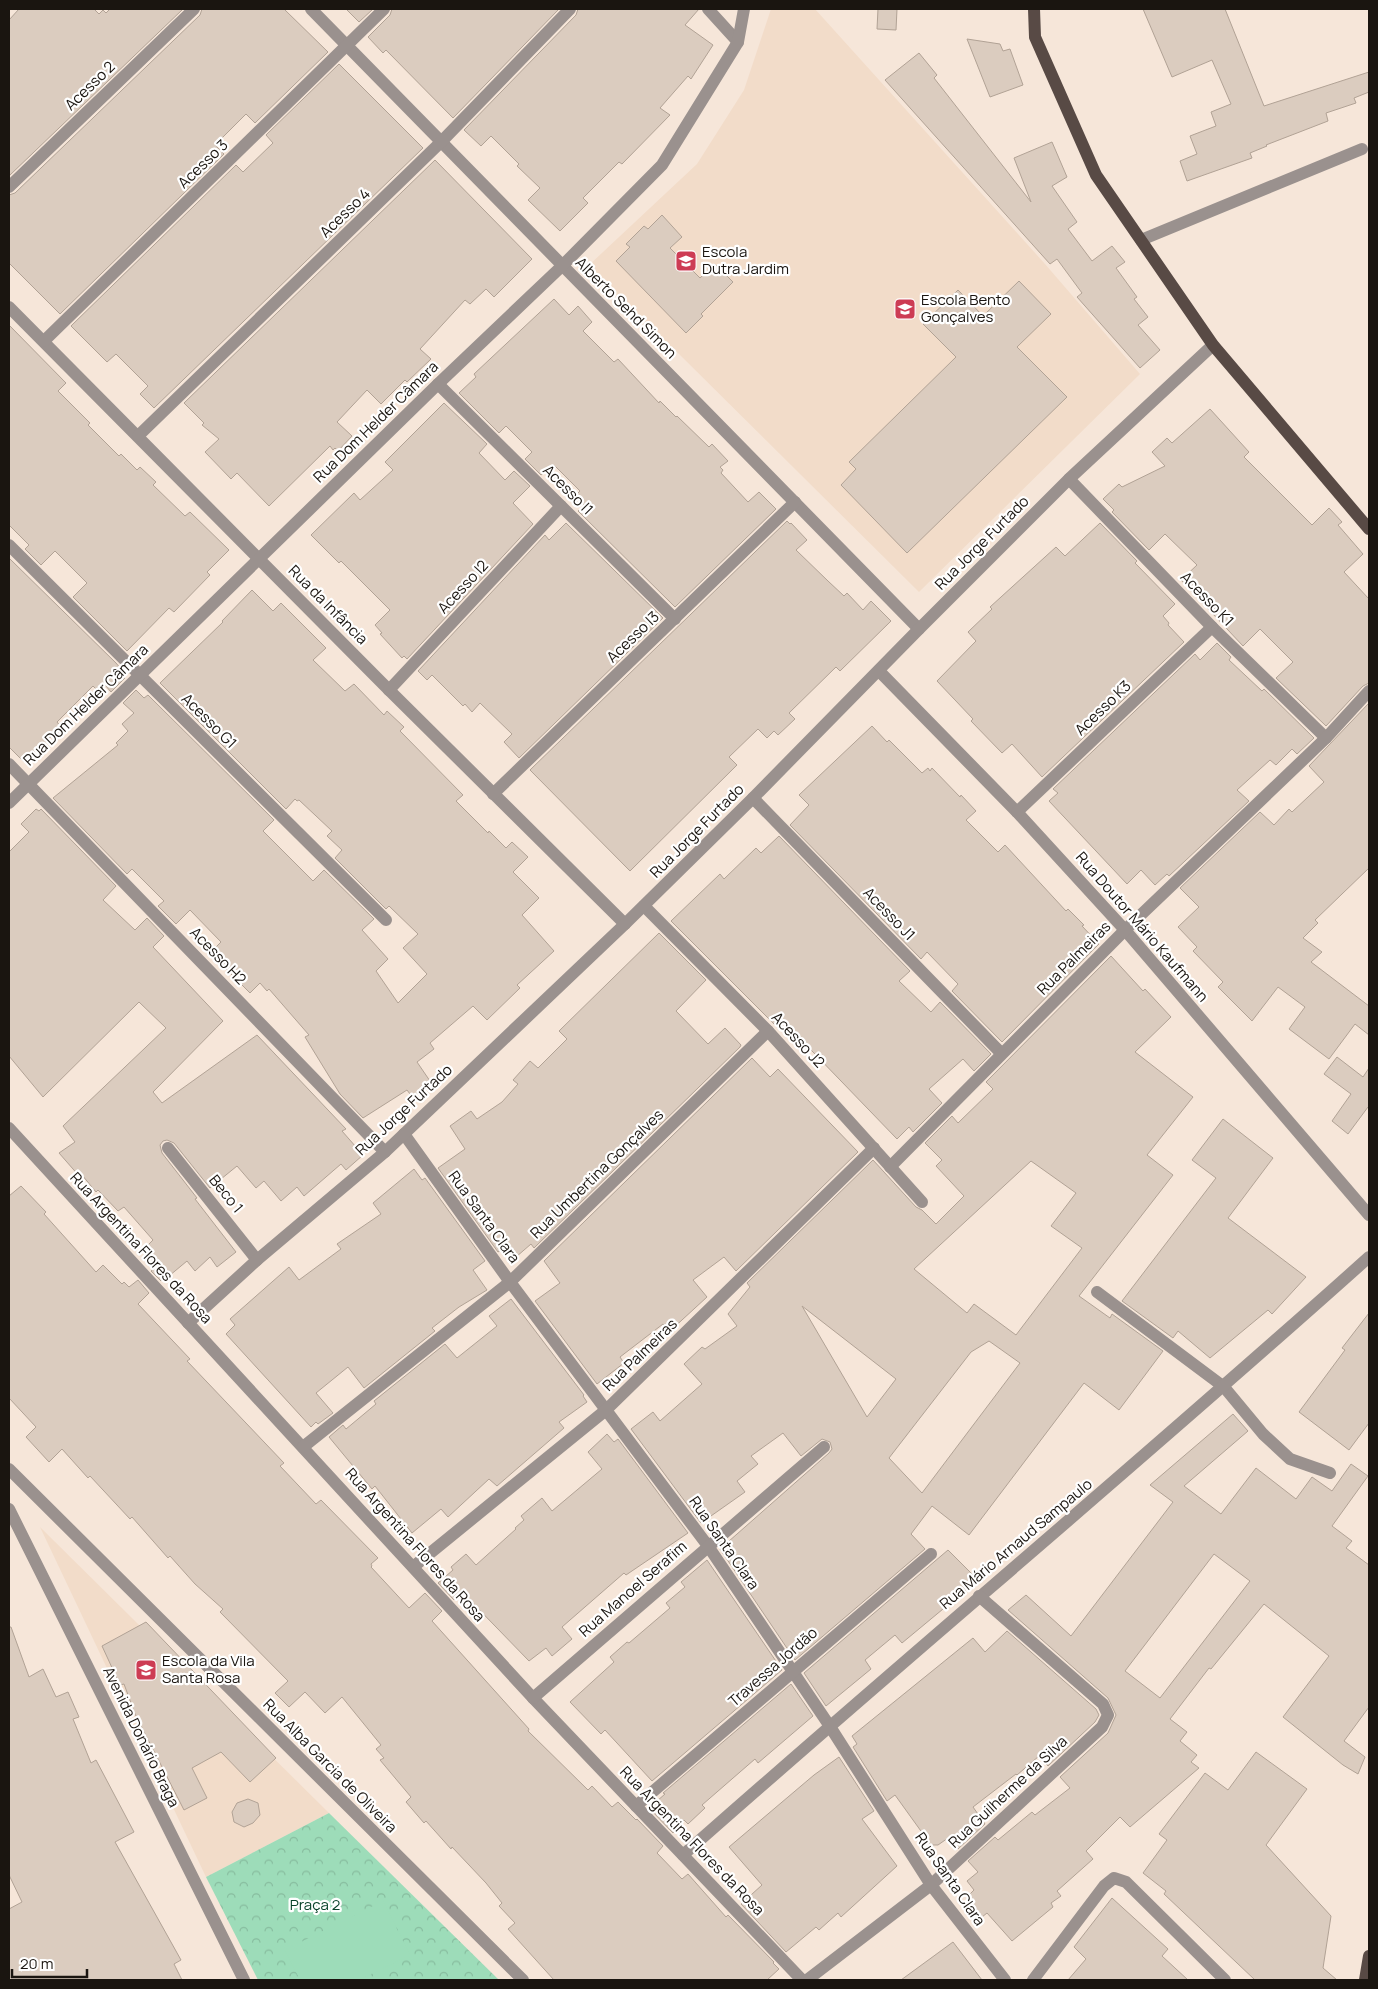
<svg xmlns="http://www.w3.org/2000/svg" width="1378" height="1989" viewBox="0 0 1378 1989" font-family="Manrope,sans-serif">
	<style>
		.built { fill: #f2dcc9 }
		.park { fill: url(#park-crowns) }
		.pitch { fill: #9ddcb9 }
		.building { fill: #dbccbf; stroke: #b1a295; fill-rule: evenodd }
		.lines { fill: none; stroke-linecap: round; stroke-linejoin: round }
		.minor { stroke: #9a918e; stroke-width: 12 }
		.major { stroke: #584a45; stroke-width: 12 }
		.labels { text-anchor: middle; stroke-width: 4.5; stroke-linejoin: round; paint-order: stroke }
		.street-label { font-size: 15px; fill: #1a1510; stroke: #fff }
		.poi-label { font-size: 15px; fill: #1a1510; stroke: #fff; text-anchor: start }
		.park-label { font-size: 15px; fill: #09432a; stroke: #fff }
	</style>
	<defs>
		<pattern id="park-crowns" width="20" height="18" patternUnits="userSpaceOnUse" patternTransform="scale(1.25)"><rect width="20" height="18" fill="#9ddcb9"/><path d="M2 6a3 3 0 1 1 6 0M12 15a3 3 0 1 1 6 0" fill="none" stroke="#87bc9e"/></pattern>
	</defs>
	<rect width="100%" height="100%" fill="#f6e6d9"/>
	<g class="built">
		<path d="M771,9H815L1045,264L1140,374L919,592L679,354L587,267L697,164L744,90Z"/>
		<path d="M40,1527L329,1813L206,1877Z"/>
	</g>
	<path class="park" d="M329,1813L499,1980H258L206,1877Z"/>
	<path class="pitch" d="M383,1901L410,1955L359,1980H300L285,1950Z"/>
	<g class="building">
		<path d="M19,9H94L99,14L103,10L106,13L110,9H183L9,176V20Z"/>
		<path d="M202,9H284L328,52L255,123L246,114L215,145L224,154L60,314L9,263V195L15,193L200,15Z"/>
		<path d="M346,9H373L359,22Z"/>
		<path d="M392,9H559L453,118L386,50L383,53L368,37L390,15Z"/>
		<path d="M578,9H699L685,25L713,45L691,79L688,76L660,108L670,115L622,164L619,162L583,198L588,203L560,231L528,200L540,188L517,166L519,164L491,136L481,146L464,130L576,15Z"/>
		<path d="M878,9H897L896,30L877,29Z"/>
		<path d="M1143,9H1225L1264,106L1369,72V92L1354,98L1356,103L1326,113L1328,121L1266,145L1267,146L1250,153L1252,158L1187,181L1180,161L1197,154L1190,136L1216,126L1211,112L1231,104L1212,60L1172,77Z"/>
		<path d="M967,39L1000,44L1003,51L1010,49L1023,85L990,97Z"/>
		<path d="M919,53L937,75L934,78L1031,202L1014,158L1052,142L1067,177L1052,186L1077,222L1068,229L1092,261L1112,246L1125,262L1116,268L1137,297L1134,299L1148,317L1138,325L1160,350L1140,368L1077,297L1082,293L1057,259L1050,264L885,80Z"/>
		<path d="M339,64L423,148L154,408L140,394L148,386L116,354L107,362L71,326L236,165L243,172L273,143L266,135Z"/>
		<path d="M435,160L532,259L494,297L486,289L470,304L465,300L420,349L431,359L407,382L405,380L381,404L367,390L337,422L352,436L338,451L335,448L333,450L330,446L269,506L237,473L231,479L205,452L219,439L202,425L204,423L184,403Z"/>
		<path d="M662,215L682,237L670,248L700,278L715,264L733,282L701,314L703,316L686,333L616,261L630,247L626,244L644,226L648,229Z"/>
		<path d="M1019,281L1051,314L1017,347L1067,397L907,553L841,485L856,469L849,462L956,357L923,324L958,290L983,316Z"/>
		<path d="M554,299L569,315L578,306L592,322L583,331L614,362L618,359L659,403L660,401L676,417L677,416L709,447L712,444L728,461L720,467L723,470L721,473L748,502L759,492L776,509L675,607L578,511L584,505L575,496L580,491L554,465L541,475L525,459L532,452L506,426L499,433L459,393L476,377L474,374Z"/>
		<path d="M9,325L66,383L58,391L90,423L88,425L119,456L121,454L137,470L140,467L156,482L153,485L185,516L190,512L229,550L207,572L210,575L174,612L169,608L127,651L73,597L87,583L55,551L41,565L25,549L29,545L9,525Z"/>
		<path d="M444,403L487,444L479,453L505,480L514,471L530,486L513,503L533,524L407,659L404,656L402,658L380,634L382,633L375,625L390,610L341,561L339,563L311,535L354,493L360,500L393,470L385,462Z"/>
		<path d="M1210,409L1249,452L1244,457L1312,525L1329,508L1342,522L1338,525L1363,554L1344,572L1369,599V683L1363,686L1326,726L1276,678L1293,662L1260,629L1243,646L1181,580L1197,565L1165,534L1149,550L1112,512L1114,510L1103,499L1119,484L1122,487L1165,466L1152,452L1167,438L1172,443Z"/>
		<path d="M787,521L790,524L791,523L807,540L796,550L828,581L844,596L847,593L863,610L871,601L891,621L840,671L836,667L789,713L795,719L778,735L774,731L767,738L758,729L729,757L737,765L630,871L530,770Z"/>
		<path d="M566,523L663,618L519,758L504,742L512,734L480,703L472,712L465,704L463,706L432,675L427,680L418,671L545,535L549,540Z"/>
		<path d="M1100,523L1137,561L1135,563L1175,604L1163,616L1169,623L1168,625L1184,642L1042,777L1012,744L1002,753L971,721L973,719L937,681L976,641L968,632L992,609L990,607L1056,547L1065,556Z"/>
		<path d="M9,558L116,663L121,669L118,672L125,678L111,692L105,685L99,692L93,686L57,722L61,727L24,762L9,747Z"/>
		<path d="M252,590L273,611L281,603L326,648L313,660L345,691L354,684L384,715L387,711L404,727L400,731L463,795L456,801L488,833L489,831L506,848L512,842L528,857L513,872L539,898L522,915L554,951L517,985L520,988L487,1020L473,1006L430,1043L434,1049L417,1062L430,1081L413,1098L407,1090L363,1118L340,1094L305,1037L309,1035L269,989L267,991L260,983L250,993L210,953L221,942L190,910L176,924L158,906L164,901L132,869L127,874L53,798L118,745L116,743L128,731L122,724L134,713L123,703L136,690L144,698L148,695L274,820L263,831L313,881L324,870L374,919L362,930L388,959L376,971L398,1003L427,974L403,948L418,934L389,906L386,909L335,858L342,850L327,836L332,831L299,800L297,801L295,799L286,809L160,683L223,622L222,621Z"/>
		<path d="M1217,643L1231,657L1229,660L1262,691L1264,689L1314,738L1297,754L1292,749L1276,765L1270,760L1237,790L1249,801L1169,876L1167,874L1155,885L1141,870L1127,884L1049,801L1058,793L1053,789L1195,654L1200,660Z"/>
		<path d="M1369,703V868L1315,920L1318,923L1303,938L1322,952L1311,962L1369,1006V1035L1355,1024L1329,1059L1289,1029L1305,1007L1278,987L1252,1021L1218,987L1223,982L1193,951L1197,947L1178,927L1199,907L1180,888L1260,812L1274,825L1289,809L1292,812L1324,782L1309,766Z"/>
		<path d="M872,726L887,742L889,740L922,773L928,768L930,771L932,768L960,797L961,795L976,811L966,820L998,852L1005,845L1066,911L1068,909L1084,925L1082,926L1099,944L1002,1042L952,991L958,984L927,952L921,959L790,825L809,805L799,795Z"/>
		<path d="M36,809L39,811L41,809L116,886L103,900L135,930L147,918L164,936L153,947L223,1021L153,1092L162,1103L257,1035L346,1129L342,1131L363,1155L346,1170L341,1164L304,1196L297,1187L281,1201L264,1181L256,1188L237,1166L210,1188L174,1143L167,1140L163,1141L160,1145L162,1153L197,1198L195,1199L236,1252L217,1267L210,1257L195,1271L187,1261L169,1276L167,1274L161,1281L151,1271L159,1265L145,1248L153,1240L124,1207L118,1211L98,1190L96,1192L82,1175L80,1177L59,1153L75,1142L63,1126L166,1028L139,1002L43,1097L9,1056V852L29,832L21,824Z"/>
		<path d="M779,836L910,971L899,981L931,1012L940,1002L991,1054L974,1071L963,1059L929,1089L942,1103L913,1132L909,1127L897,1139L784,1022L778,1028L671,921L720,874L724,879L756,848L761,853Z"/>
		<path d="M659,933L706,980L676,1011L708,1044L725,1028L741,1045L740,1047L534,1248L531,1244L516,1257L507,1246L498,1252L438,1168L465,1149L450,1126L471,1111L477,1119L502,1102L518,1084L513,1080L530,1061L538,1068L567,1039L559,1031Z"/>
		<path d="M1111,956L1143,991L1145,989L1171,1017L1135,1052L1193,1097L1147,1155L1173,1175L1079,1296L1110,1318L1112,1314L1163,1351L1119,1410L1084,1383L969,1535L932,1506L911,1534L925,1549L795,1660L720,1549L829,1453L832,1449L830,1442L822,1439L801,1456L783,1433L751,1456L758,1464L737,1481L745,1492L701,1523L631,1429L653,1412L660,1421L702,1384L684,1364L702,1347L705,1349L737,1326L728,1314L750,1287L747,1283L873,1160L916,1207L922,1210L936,1224L964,1196L936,1166L942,1160L925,1143L952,1116L958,1123L993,1089L986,1082ZM1031,1161L1076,1193L1051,1226L1082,1248L1016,1335L974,1304L967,1313L914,1269ZM802,1306L896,1379L867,1417ZM989,1341L1020,1363L922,1493L889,1458L971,1352Z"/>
		<path d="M1337,1057L1363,1077L1369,1068V1109L1368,1107L1348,1134L1332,1121L1351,1094L1324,1074Z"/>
		<path d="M752,1058L770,1077L778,1069L858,1152L736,1271L724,1257L693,1280L707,1297L670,1331L663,1324L620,1357L624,1363L597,1384L535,1301L560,1283L544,1261Z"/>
		<path d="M1223,1119L1273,1158L1228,1218L1306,1277L1272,1314L1268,1310L1210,1358L1178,1331L1173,1338L1122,1301L1216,1178L1192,1160Z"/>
		<path d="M414,1169L422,1180L425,1178L485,1261L473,1270L487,1290L459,1307L432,1328L435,1331L364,1388L348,1367L316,1393L333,1413L318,1424L316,1422L311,1427L226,1334L235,1325L230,1319L289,1267L299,1280L341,1249L337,1244L381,1214L373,1203Z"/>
		<path d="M21,1186L46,1212L44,1214L96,1272L103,1265L122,1284L124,1282L129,1287L138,1280L149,1293L138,1304L190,1359L187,1361L284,1463L280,1466L316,1504L321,1500L378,1558L371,1564L372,1566L371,1567L409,1608L425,1593L442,1611L432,1621L529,1729L528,1731L588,1790L592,1786L612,1807L618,1802L636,1820L637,1819L663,1846L657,1853L682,1879L688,1874L726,1917L728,1915L774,1962L773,1963L779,1969L767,1980H554L508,1929L515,1923L499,1906L502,1903L486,1883L452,1847L451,1849L426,1821L424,1823L406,1802L411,1797L380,1760L384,1758L376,1749L381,1745L342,1697L325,1713L305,1692L289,1707L275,1693L288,1681L220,1612L223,1609L195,1584L170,1556L168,1558L132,1517L130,1519L90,1476L88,1478L62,1449L49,1462L26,1437L36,1427L9,1398V1196Z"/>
		<path d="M511,1299L584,1395L583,1396L587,1402L559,1422L564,1428L497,1486L489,1479L448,1517L441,1509L412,1533L375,1486L372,1489L329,1437L343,1425L346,1429L376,1404L374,1401L445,1344L457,1358L497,1326L489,1316Z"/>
		<path d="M1369,1313V1423L1349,1450L1299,1412L1345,1350L1342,1348Z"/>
		<path d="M1233,1414L1248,1431L1184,1486L1221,1514L1256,1468L1296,1499L1312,1477L1332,1491L1351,1464L1368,1476L1332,1526L1352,1541L1346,1548L1369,1565V1707L1344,1741L1365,1757L1358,1774L1343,1765L1283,1717L1329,1656L1264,1604L1211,1669L1209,1668L1170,1719L1187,1732L1180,1741L1197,1755L1191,1762L1199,1768L1130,1827L1120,1817L1086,1851L1093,1859L1057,1891L1061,1896L1051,1903L1053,1907L1012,1941L987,1913L982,1917L969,1899L970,1898L969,1895L974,1890L967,1881L978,1872L968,1861L995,1837L998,1840L1032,1812L1035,1815L1070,1788L1060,1777L1108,1733L1116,1715L1108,1698L1008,1610L1026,1595L1071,1636L1173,1502L1150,1485ZM1214,1554L1250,1581L1160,1698L1125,1671Z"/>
		<path d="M607,1434L614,1442L618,1439L688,1533L626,1575L624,1573L562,1627L572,1639L552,1656L546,1648L529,1661L462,1592L454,1600L438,1583L453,1570L451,1567L466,1554L476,1565L516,1529L515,1528L524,1520L521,1516L542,1498L552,1511L602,1469L588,1452Z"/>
		<path d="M948,1550L978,1580L902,1643L895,1635L865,1660L871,1669L826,1706L804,1673Z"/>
		<path d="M707,1560L782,1670L652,1781L605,1730L601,1734L570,1702L614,1662L610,1657L627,1642L629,1643L670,1608L666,1603L685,1587L681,1582Z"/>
		<path d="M146,1622L276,1758L250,1782L221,1752L192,1768L207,1798L184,1810L135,1714L124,1684L120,1685L102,1646Z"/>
		<path d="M9,1627H11L29,1677L43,1669L56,1697L68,1692L79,1717L73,1719L91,1763L96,1760L134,1832L115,1842L181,1960L174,1964L182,1980H9V1909L22,1902L9,1875Z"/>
		<path d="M1007,1631L1096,1709L1099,1715L1095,1722L1048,1766L1039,1756L1017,1775L1016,1774L973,1807L985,1824L958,1849L948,1838L938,1845H931L895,1795L887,1801L853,1747L857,1744L852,1736L973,1638L985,1652Z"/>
		<path d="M791,1684L813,1716L758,1763L755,1759L702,1805L705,1808L688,1824L684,1820L673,1833L649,1808L665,1794L663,1793Z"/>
		<path d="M1256,1752L1307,1789L1266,1845L1331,1916L1323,1968L1337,1980H1255L1164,1894L1166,1891L1143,1873L1167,1840L1159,1834L1205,1773L1228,1790Z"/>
		<path d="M839,1757L874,1811L862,1819L897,1866L841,1917L838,1913L819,1930L816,1927L786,1952L741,1904L762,1885L729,1847L814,1775Z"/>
		<path d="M248,1799L258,1803L260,1815L253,1823L244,1827L234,1822L232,1812L237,1803Z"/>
		<path d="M1112,1898L1168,1949L1162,1956L1188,1980H1068L1086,1959L1074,1947Z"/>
		<path d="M953,1942L982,1980H901Z"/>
	</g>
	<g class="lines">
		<g class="minor">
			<path d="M311,9L919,629"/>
			<path d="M708,9L738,42"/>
			<path d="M9,187L194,9"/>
			<path d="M1141,240L1362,149"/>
			<path d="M9,307L389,690L625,924"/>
			<path d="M44,341L384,9"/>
			<path d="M438,384L675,619"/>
			<path d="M138,436L442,141L570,9"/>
			<path d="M1069,479L1212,627L1326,738"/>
			<path d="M9,545L386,920"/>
			<path d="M879,671L1017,812L1125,930L1369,1215"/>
			<path d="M389,690L561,506"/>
			<path d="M9,764L385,1152"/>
			<path d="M493,794L795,502"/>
			<path d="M753,798L1001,1053"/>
			<path d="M9,803L438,384L562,266L662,165L738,42L744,9"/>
			<path d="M1017,812L1212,627"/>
			<path d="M644,906L768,1031L922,1202"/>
			<path d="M9,1128L533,1698L802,1980"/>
			<path d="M404,1134L510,1282L708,1546L829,1725L931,1885L1005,1980"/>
			<path d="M168,1148L257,1260"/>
			<path d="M890,1167L1125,930L1326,738L1369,691"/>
			<path d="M1097,1292L1224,1387L1263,1434L1290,1459L1330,1473"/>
			<path d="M188,1323L257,1260L385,1152L625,924L753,798L919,629L1069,479L1213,345"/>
			<path d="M303,1447L510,1282L768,1031"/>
			<path d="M9,1469L523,1980"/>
			<path d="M9,1509L244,1980"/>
			<path d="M413,1567L606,1410L874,1148"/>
			<path d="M533,1698L824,1447"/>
			<path d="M636,1806L931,1554"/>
			<path d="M683,1855C910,1654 1143,1460 1369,1257"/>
			<path d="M807,1980L931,1885L1102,1727L1108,1715L1103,1704L979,1596"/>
			<path d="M1033,1980L1104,1886L1114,1878L1126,1882L1225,1980"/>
		</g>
		<g class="major">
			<path d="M1034,9L1035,37L1096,175L1213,345L1369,529"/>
			<path d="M1365,1980L1369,1956"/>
		</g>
	</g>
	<defs>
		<g id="school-square" transform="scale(1.125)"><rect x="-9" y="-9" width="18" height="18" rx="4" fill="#cd3c54" stroke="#fff"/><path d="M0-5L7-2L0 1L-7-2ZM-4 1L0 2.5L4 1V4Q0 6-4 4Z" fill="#fff"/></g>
	</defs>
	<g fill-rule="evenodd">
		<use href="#school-square" x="686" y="261"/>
		<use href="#school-square" x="905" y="309"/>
		<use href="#school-square" x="146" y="1670"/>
	</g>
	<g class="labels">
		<g class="street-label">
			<text transform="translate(90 86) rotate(-44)" y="5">Acesso 2</text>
			<text transform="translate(203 164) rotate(-44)" y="5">Acesso 3</text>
			<text transform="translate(345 213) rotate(-44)" y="5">Acesso 4</text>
			<text transform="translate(626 308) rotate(45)" y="5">Alberto Sehd Simon</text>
			<text transform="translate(376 422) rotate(-44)" y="5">Rua Dom Helder Câmara</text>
			<text transform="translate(568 490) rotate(45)" y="5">Acesso I1</text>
			<text transform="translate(982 543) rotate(-45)" y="5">Rua Jorge Furtado</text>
			<text transform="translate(463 587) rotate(-47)" y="5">Acesso I2</text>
			<text transform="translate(1207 599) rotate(46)" y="5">Acesso K1</text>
			<text transform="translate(328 605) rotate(45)" y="5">Rua da Infância</text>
			<text transform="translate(633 637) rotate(-44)" y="5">Acesso I3</text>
			<text transform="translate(86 705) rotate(-44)" y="5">Rua Dom Helder Câmara</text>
			<text transform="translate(1103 708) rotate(-44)" y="5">Acesso K3</text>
			<text transform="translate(209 721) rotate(45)" y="5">Acesso G1</text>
			<text transform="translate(697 831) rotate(-45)" y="5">Rua Jorge Furtado</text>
			<text transform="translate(889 914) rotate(46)" y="5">Acesso J1</text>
			<text transform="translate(1142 927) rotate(49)" y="5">Rua Doutor Mário Kaufmann</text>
			<text transform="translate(218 956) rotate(46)" y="5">Acesso H2</text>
			<text transform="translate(1074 958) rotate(-45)" y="5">Rua Palmeiras</text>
			<text transform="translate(798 1040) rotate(47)" y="5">Acesso J2</text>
			<text transform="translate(404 1110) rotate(-43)" y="5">Rua Jorge Furtado</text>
			<text transform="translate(597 1174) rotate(-44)" y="5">Rua Umbertina Gonçalves</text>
			<text transform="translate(226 1194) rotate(51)" y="5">Beco 1</text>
			<text transform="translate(484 1217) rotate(54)" y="5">Rua Santa Clara</text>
			<text transform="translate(141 1248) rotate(47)" y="5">Rua Argentina Flores da Rosa</text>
			<text transform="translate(640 1355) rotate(-44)" y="5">Rua Palmeiras</text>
			<text transform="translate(724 1543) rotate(55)" y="5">Rua Santa Clara</text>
			<text transform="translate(1016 1544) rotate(-40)" y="5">Rua Mário Arnaud Sampaulo</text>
			<text transform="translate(415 1545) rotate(48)" y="5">Rua Argentina Flores da Rosa</text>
			<text transform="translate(633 1589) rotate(-41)" y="5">Rua Manoel Serafim</text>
			<text transform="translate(773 1667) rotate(-41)" y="5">Travessa Jordão</text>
			<text transform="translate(141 1737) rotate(64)" y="5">Avenida Donário Braga</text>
			<text transform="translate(330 1766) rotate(45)" y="5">Rua Alba Garcia de Oliveira</text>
			<text transform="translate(1008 1792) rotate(-43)" y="5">Rua Guilherme da Silva</text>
			<text transform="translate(692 1841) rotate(46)" y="5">Rua Argentina Flores da Rosa</text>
			<text transform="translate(950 1879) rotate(55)" y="5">Rua Santa Clara</text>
		</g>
		<g class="poi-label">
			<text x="702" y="257">Escola<tspan x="702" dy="17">Dutra Jardim</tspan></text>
			<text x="921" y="305">Escola Bento<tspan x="921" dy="17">Gonçalves</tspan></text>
			<text x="162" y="1666">Escola da Vila<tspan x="162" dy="17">Santa Rosa</tspan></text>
		</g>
		<g class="park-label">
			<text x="315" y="1910">Praça 2</text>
		</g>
	</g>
	<rect width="1378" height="1989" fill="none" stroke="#1a1510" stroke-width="20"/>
	<path d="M12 1969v8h75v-8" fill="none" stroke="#1a1510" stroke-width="2.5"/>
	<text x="20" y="1969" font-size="15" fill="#1a1510" stroke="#ffffff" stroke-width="4" paint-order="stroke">20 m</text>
</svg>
